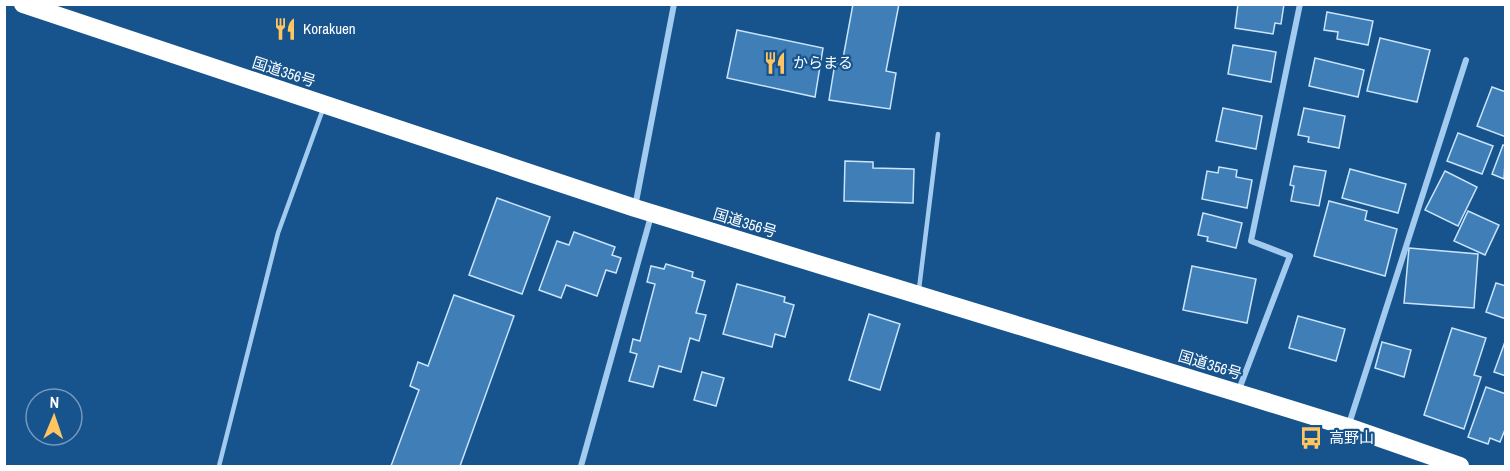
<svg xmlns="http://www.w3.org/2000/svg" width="1510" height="471" viewBox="0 0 1510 471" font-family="'Archivo Narrow','Noto Sans JP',sans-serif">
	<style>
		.building { fill: #3f7eb7; stroke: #c9e4fb; stroke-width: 1.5 }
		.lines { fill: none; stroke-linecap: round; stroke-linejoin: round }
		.lane { stroke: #a3cbef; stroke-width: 4.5 }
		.street { stroke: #a3cbef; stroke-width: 6 }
		.highway { stroke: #fff; stroke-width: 18 }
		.labels { text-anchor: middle; stroke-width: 4.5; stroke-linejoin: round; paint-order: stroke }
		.poi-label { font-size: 15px; fill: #fff; stroke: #17548e; text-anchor: start }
		.street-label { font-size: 15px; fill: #fff; stroke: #17548e }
	</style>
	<rect width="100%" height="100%" fill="#17548e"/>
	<g class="building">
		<path d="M853,4H899L886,71L896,73L890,109L829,100L835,63L842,64Z"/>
		<path d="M1238,4H1284L1281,24L1275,23L1273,34L1235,28Z"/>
		<path d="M1327,12L1373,21L1368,45L1337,39L1338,32L1324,30Z"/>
		<path d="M737,30L823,48L815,97L727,78Z"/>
		<path d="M1380,38L1430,50L1417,102L1367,91Z"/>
		<path d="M1233,45L1276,52L1271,82L1228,74Z"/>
		<path d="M1315,58L1364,70L1358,97L1309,86Z"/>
		<path d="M1492,87L1506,92V137L1477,126Z"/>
		<path d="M1223,108L1262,116L1256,149L1216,141Z"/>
		<path d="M1304,108L1345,116L1339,148L1308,142L1309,137L1298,135Z"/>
		<path d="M1458,133L1493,146L1482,174L1447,161Z"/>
		<path d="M1503,145L1506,146L1504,179L1492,174Z"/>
		<path d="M845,161L873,162V168L914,169L913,203L844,201Z"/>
		<path d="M1294,166L1326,171L1319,206L1291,201L1294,186L1290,185Z"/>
		<path d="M1219,167L1237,170L1236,177L1252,180L1247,208L1202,199L1207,171L1218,173Z"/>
		<path d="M1350,169L1406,184L1398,213L1342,198Z"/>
		<path d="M1445,171L1477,187L1458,226L1425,210Z"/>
		<path d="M497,198L550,217L522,294L469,275Z"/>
		<path d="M1329,201L1367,211L1365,220L1397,229L1385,276L1314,256Z"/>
		<path d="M1468,211L1499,225L1485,255L1454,241Z"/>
		<path d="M1203,213L1242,223L1236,248L1207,241L1208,237L1198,235Z"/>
		<path d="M574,232L615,247L612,255L621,258L616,273L606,270L597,296L566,285L561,298L539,290L557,241L569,245Z"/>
		<path d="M1409,248L1478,254L1474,308L1404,303Z"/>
		<path d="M666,264L693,272L692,277L705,281L696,313L706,315L699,341L690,338L681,372L659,366L653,387L629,381L637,354L630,352L633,339L640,341L655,284L647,282L651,266L664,269Z"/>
		<path d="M1192,266L1256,279L1247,323L1183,310Z"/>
		<path d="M1496,283L1506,286V319L1486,312Z"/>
		<path d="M737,284L785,297L784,302L794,305L785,337L775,334L772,347L723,334Z"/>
		<path d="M454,295L514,316L460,466H391L419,390L410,386L418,362L428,366Z"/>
		<path d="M869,314L900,324L880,390L849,380Z"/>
		<path d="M1298,316L1345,329L1336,361L1289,348Z"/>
		<path d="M1452,328L1486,338L1474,375L1481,377L1464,429L1424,415Z"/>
		<path d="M1506,339V376L1494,372Z"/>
		<path d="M1382,342L1411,350L1404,377L1375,368Z"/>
		<path d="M702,372L724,378L716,406L694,400Z"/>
		<path d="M1486,387L1506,394V427L1500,442L1490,438L1488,444L1468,437Z"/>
	</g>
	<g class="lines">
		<g class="lane">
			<path d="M919,289L938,134"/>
			<path d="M219,466L278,233L323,109"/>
		</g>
		<g class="street">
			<path d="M635,207L674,4"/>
			<path d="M1238,392L1290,256L1251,241L1300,4"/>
			<path d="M1349,424L1466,60"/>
			<path d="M581,466L651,216"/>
		</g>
		<path class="highway" d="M23,4L635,208L1238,393L1348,427L1460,466"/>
	</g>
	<defs>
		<g id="restaurant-bare" transform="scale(1.8)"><path d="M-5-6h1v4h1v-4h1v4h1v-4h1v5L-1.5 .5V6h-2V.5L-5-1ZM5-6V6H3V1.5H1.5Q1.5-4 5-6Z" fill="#ffc561" stroke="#17548e" stroke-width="2.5" paint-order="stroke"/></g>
		<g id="bus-bare" transform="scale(1.8)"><path d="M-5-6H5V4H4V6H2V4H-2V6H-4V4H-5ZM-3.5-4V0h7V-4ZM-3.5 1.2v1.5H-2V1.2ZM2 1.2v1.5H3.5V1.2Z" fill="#ffc561" stroke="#17548e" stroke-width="2.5" paint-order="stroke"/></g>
	</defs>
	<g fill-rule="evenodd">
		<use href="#restaurant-bare" x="285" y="29"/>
		<use href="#restaurant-bare" x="775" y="63"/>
		<use href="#bus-bare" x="1311" y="438"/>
	</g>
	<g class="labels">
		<g class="poi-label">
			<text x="303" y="34">Korakuen</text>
			<text x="793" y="68">からまる</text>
			<text x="1329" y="443">高野山</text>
		</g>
		<g class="street-label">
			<text transform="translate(284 72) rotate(18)" y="5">国道356号</text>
			<text transform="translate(745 223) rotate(17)" y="5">国道356号</text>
			<text transform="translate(1210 365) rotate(17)" y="5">国道356号</text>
		</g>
	</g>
	<rect width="1510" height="471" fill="none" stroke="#ffffff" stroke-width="12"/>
	<g transform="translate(54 417) rotate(2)"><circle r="28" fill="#17548e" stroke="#7498bb" stroke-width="1.5"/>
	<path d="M0-4.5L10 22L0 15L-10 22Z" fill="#ffc561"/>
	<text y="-9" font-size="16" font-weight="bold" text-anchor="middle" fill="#ffffff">N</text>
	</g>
</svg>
